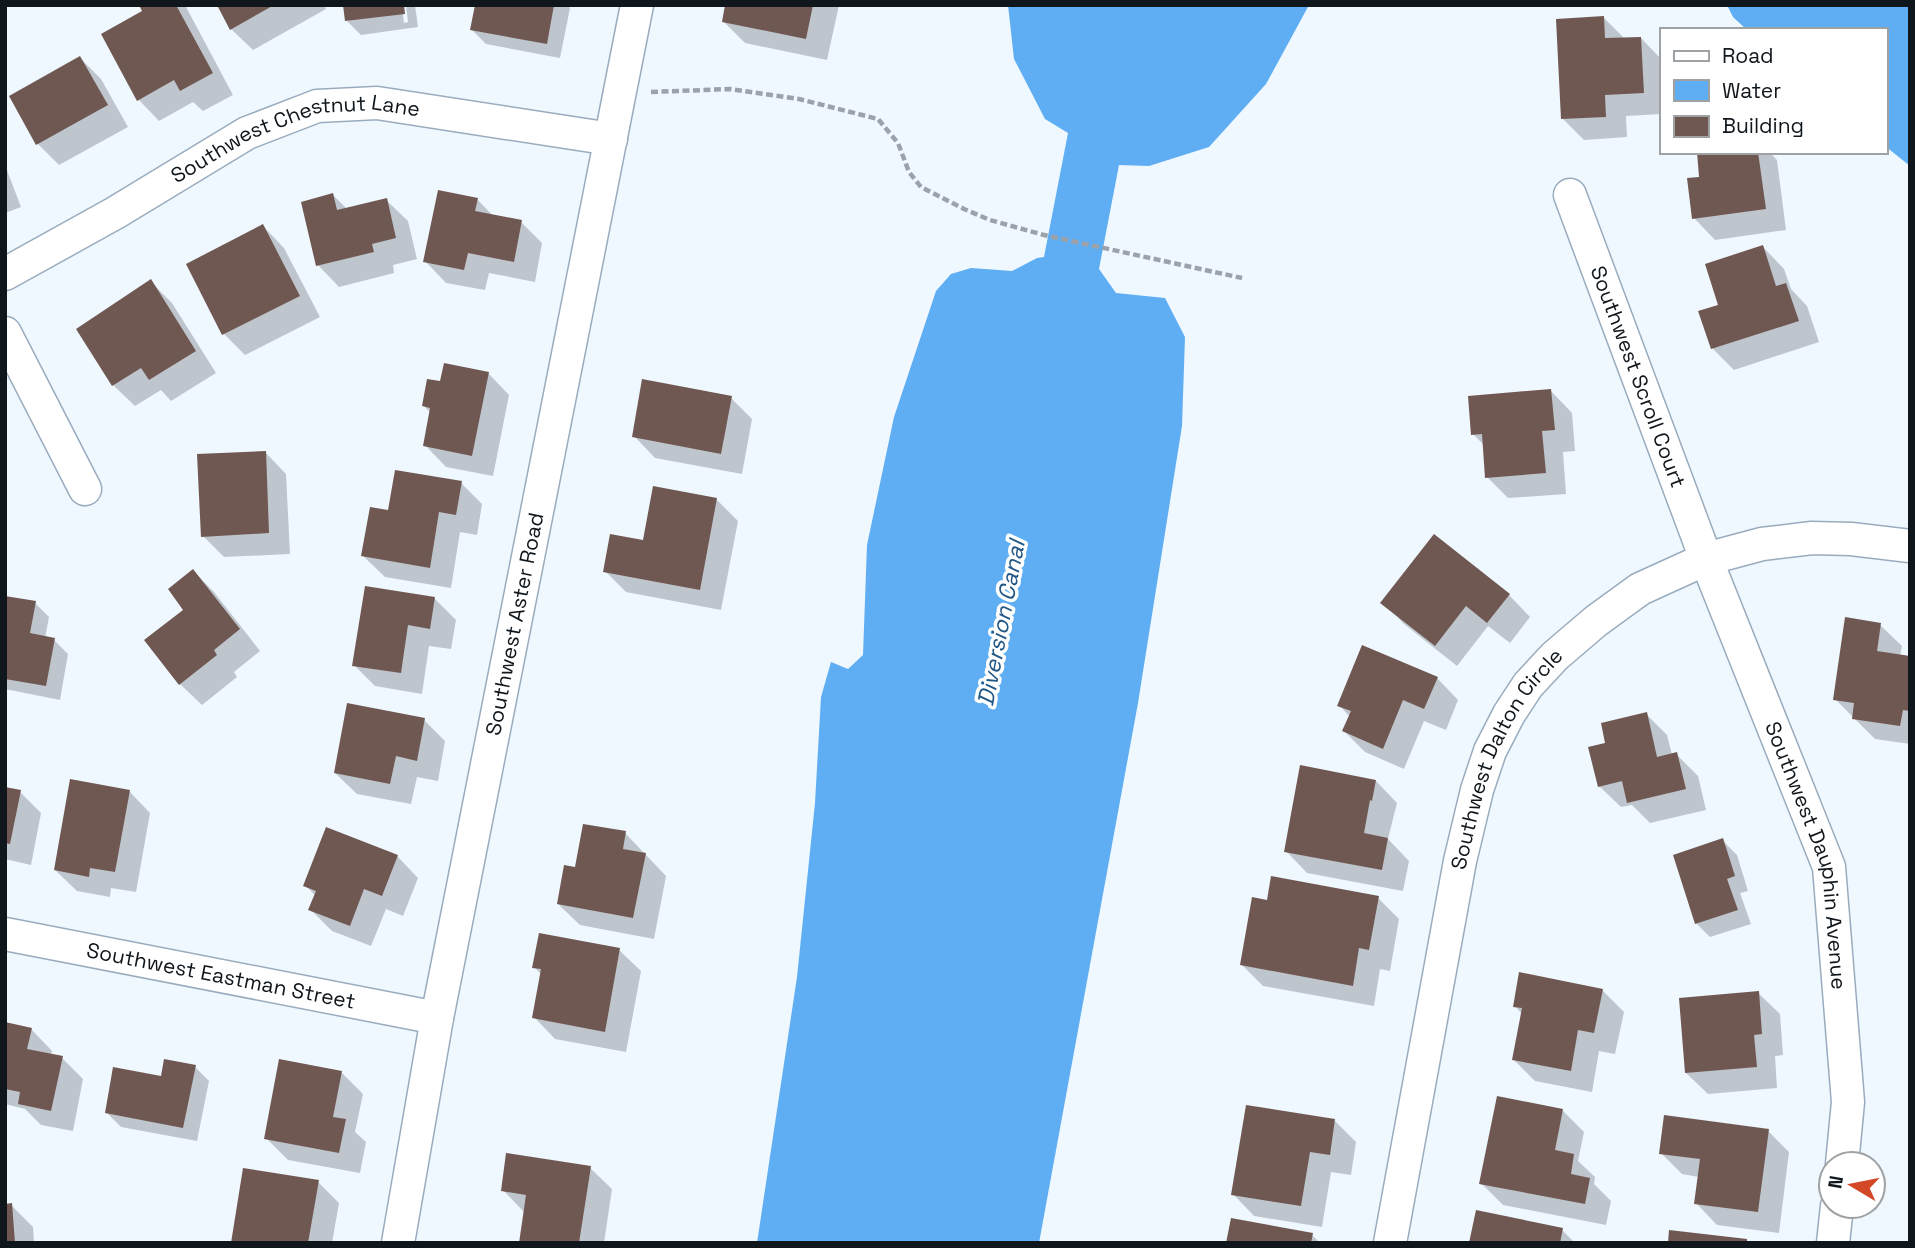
<svg xmlns="http://www.w3.org/2000/svg" width="1915" height="1248" viewBox="0 0 1915 1248" font-family="'Space Grotesk',sans-serif">
	<style>
		.water { fill: #5faef3 }
		.shadow { fill: #0003 }
		.building { fill: #705852 }
		.lines { fill: none; stroke-linecap: round; stroke-linejoin: round }
		.minor-casing { stroke: #99acbe; stroke-width: 35 }
		.path { stroke: #9ba2aa; stroke-width: 4.5; stroke-dasharray: 7 3.5; stroke-linecap: butt }
		.minor { stroke: #fff; stroke-width: 32 }
		.labels { text-anchor: middle; stroke-width: 7; stroke-linejoin: round; paint-order: stroke }
		.street-label { font-size: 21px; fill: #0f161c; stroke: #fff }
		.water-label { font-size: 23px; font-style: italic; fill: #205785; stroke: #fff }
	</style>
	<rect width="100%" height="100%" fill="#eff7ff"/>
	<g class="water">
		<path d="M1008,5H1309L1266,84L1209,147L1149,166L1119,165L1099,269L1116,293L1165,298L1185,337L1182,426L1138,703L1039,1243H757L797,977L815,803L821,697L831,662L848,669L863,655L867,545L894,417L936,291L951,274L971,268L1012,271L1037,258L1044,257L1068,133L1045,119L1014,59Z"/>
		<path d="M1727,5H1910V166L1885,146V30H1747L1733,17Z"/>
	</g>
	<g class="shadow">
		<path d="M141,5H185L233,95L203,111L193,102L159,121L138,99L144,12Z"/>
		<path d="M219,5H324L326,9L253,50L231,29Z"/>
		<path d="M402,5L404,23L408,22L406,5H415L418,27L361,35L347,21Z"/>
		<path d="M477,5H567L570,8L560,58L486,44L472,30Z"/>
		<path d="M727,5H839L827,60L745,43L724,22Z"/>
		<path d="M1604,18L1625,39L1641,38L1661,59V114L1626,116L1627,137L1584,140L1562,118Z"/>
		<path d="M80,58L101,79L128,127L59,165L38,144L11,97Z"/>
		<path d="M1698,152H1769L1777,160L1786,230L1715,240L1694,218L1701,178Z"/>
		<path d="M5,165L21,207L5,213Z"/>
		<path d="M333,195L347,209L386,200L408,221L417,259L393,265L394,273L339,287L318,265Z"/>
		<path d="M477,199L494,217L521,222L542,243L535,282L489,273L485,290L446,283L425,261Z"/>
		<path d="M263,226L284,248L320,317L245,355L224,334Z"/>
		<path d="M1763,247L1784,269L1791,289L1807,306L1819,342L1734,370L1713,349L1701,312L1721,306Z"/>
		<path d="M151,282L172,303L216,373L171,401L161,390L135,406L113,385Z"/>
		<path d="M488,373L509,395L493,476L446,467L425,445L431,413L424,406L442,383Z"/>
		<path d="M1551,391L1572,413L1575,451L1563,452L1566,494L1508,498L1487,477L1485,446L1473,434Z"/>
		<path d="M731,398L752,419L742,474L655,458L634,436Z"/>
		<path d="M265,452L286,474L290,554L224,557L203,536Z"/>
		<path d="M461,483L482,504L477,535L460,532L451,588L385,577L363,556L389,512Z"/>
		<path d="M717,500L738,521L721,610L626,592L605,571L644,542Z"/>
		<path d="M1435,536L1509,595L1530,617L1510,643L1488,626L1457,666L1404,624L1383,602Z"/>
		<path d="M193,571L214,592L260,651L234,672L237,677L202,705L180,684L186,610Z"/>
		<path d="M5,598L35,603L49,617L45,638L54,640L68,654L60,700L5,689Z"/>
		<path d="M435,599L456,620L451,649L429,646L422,694L375,686L354,665Z"/>
		<path d="M1880,625L1902,646L1900,656L1910,657V744L1875,739L1835,699Z"/>
		<path d="M1437,678L1458,700L1446,730L1424,721L1404,769L1365,752L1344,731L1350,717L1339,705Z"/>
		<path d="M1646,714L1667,735L1672,755L1676,754L1698,776L1706,810L1650,823L1632,805L1621,807L1599,786L1607,744Z"/>
		<path d="M424,720L445,741L438,781L417,777L411,804L357,794L335,773Z"/>
		<path d="M1376,781L1397,803L1388,839L1409,861L1403,891L1307,873L1286,851Z"/>
		<path d="M5,789L20,792L41,813L31,865L5,859Z"/>
		<path d="M129,791L150,813L136,892L111,888L110,897L77,891L55,870Z"/>
		<path d="M625,833L666,876L654,939L580,925L558,904L576,869Z"/>
		<path d="M1722,840L1737,855L1748,891L1740,893L1751,924L1710,937L1696,923Z"/>
		<path d="M397,856L418,878L403,916L386,909L371,946L332,931L310,909L316,896L305,885Z"/>
		<path d="M1378,898L1399,919L1390,971L1380,969L1374,1006L1263,986L1242,965L1268,902Z"/>
		<path d="M619,950L641,971L626,1052L555,1039L534,1017L542,975L534,967Z"/>
		<path d="M1602,990L1624,1012L1615,1054L1599,1051L1592,1092L1535,1081L1514,1060L1522,1014L1515,1006Z"/>
		<path d="M1758,993L1780,1014L1783,1055L1775,1056L1777,1088L1708,1094L1686,1073Z"/>
		<path d="M5,1024L31,1029L52,1051L51,1055L62,1058L83,1079L73,1131L41,1125L25,1109L5,1104Z"/>
		<path d="M195,1067L209,1081L197,1141L121,1127L107,1113Z"/>
		<path d="M342,1073L363,1094L355,1132L366,1142L360,1173L288,1160L266,1138Z"/>
		<path d="M1563,1111L1584,1132L1578,1161L1595,1177L1594,1184L1611,1201L1606,1225L1503,1205L1481,1183Z"/>
		<path d="M1335,1121L1356,1142L1351,1175L1331,1172L1322,1227L1254,1216L1233,1194Z"/>
		<path d="M1768,1131L1789,1152L1779,1233L1717,1225L1696,1203L1699,1177L1682,1174L1661,1153Z"/>
		<path d="M590,1168L612,1189L604,1243H521L524,1212L503,1190Z"/>
		<path d="M318,1182L339,1203L332,1243H233Z"/>
		<path d="M11,1205L33,1227L34,1243H5Z"/>
		<path d="M1562,1230L1575,1243H1471Z"/>
		<path d="M1312,1235L1320,1243H1228Z"/>
	</g>
	<g class="building">
		<path d="M139,5H176L213,73L180,91L174,80L137,101L101,34L142,11Z"/>
		<path d="M217,5H274L230,30Z"/>
		<path d="M343,5H404L405,14L345,21Z"/>
		<path d="M475,5H554L547,44L470,30Z"/>
		<path d="M725,5H813L806,39L722,22Z"/>
		<path d="M1604,16L1605,38L1641,37L1644,93L1605,95L1606,117L1561,119L1556,19Z"/>
		<path d="M80,56L108,105L36,145L9,96Z"/>
		<path d="M1697,152H1758L1766,209L1692,219L1687,178L1699,177Z"/>
		<path d="M438,190L478,198L475,211L522,220L514,262L468,253L464,270L423,262Z"/>
		<path d="M333,193L337,210L387,198L396,238L372,244L374,252L316,266L301,202Z"/>
		<path d="M263,224L300,296L222,335L186,264Z"/>
		<path d="M1763,245L1776,286L1786,283L1799,321L1711,349L1698,311L1718,305L1705,264Z"/>
		<path d="M151,279L196,351L149,380L141,368L112,386L76,329Z"/>
		<path d="M444,363L489,372L472,456L423,446L430,408L422,406L427,379L440,381Z"/>
		<path d="M642,379L732,396L721,454L632,437Z"/>
		<path d="M1551,389L1555,430L1542,431L1546,473L1485,478L1482,434L1471,435L1468,396Z"/>
		<path d="M266,451L269,533L201,537L197,454Z"/>
		<path d="M395,470L462,481L456,515L439,512L430,568L361,556L370,507L388,510Z"/>
		<path d="M653,486L717,498L700,590L603,572L610,534L643,540Z"/>
		<path d="M1434,534L1510,594L1487,623L1466,606L1435,646L1380,603Z"/>
		<path d="M193,569L240,629L214,650L217,655L179,685L144,640L183,610L168,589Z"/>
		<path d="M365,586L435,597L430,629L408,625L401,673L352,666Z"/>
		<path d="M5,596L36,601L30,633L55,638L46,686L5,679Z"/>
		<path d="M1845,617L1881,623L1877,651L1910,656V711L1903,710L1900,726L1852,719L1854,703L1833,700Z"/>
		<path d="M1362,645L1438,677L1424,709L1403,700L1383,749L1342,731L1351,711L1337,706Z"/>
		<path d="M347,703L425,718L417,761L396,756L390,784L334,773Z"/>
		<path d="M1647,712L1657,757L1677,752L1686,789L1627,803L1622,781L1598,787L1588,747L1605,743L1601,723Z"/>
		<path d="M1300,765L1376,780L1372,801L1370,800L1364,833L1388,838L1382,870L1284,852Z"/>
		<path d="M70,779L130,790L115,872L90,868L89,877L54,870Z"/>
		<path d="M5,787L21,790L10,844L5,843Z"/>
		<path d="M583,824L626,831L623,849L646,853L633,918L557,904L564,865L575,867Z"/>
		<path d="M326,827L398,855L382,896L364,889L350,926L308,910L316,891L303,886Z"/>
		<path d="M1723,838L1735,876L1727,879L1738,910L1695,924L1673,855Z"/>
		<path d="M1271,876L1379,896L1369,950L1359,948L1353,986L1240,965L1252,897L1267,900Z"/>
		<path d="M539,933L620,948L605,1032L532,1018L541,969L532,968Z"/>
		<path d="M1519,972L1603,989L1594,1033L1578,1030L1571,1071L1512,1060L1522,1008L1513,1007Z"/>
		<path d="M1759,991L1762,1034L1754,1035L1757,1067L1685,1073L1679,998Z"/>
		<path d="M5,1022L32,1028L27,1049L63,1056L51,1111L18,1104L20,1092L5,1089Z"/>
		<path d="M164,1059L196,1065L183,1128L105,1113L113,1067L161,1076Z"/>
		<path d="M279,1059L342,1071L333,1117L346,1119L339,1153L264,1139Z"/>
		<path d="M1497,1096L1563,1109L1555,1150L1574,1154L1571,1174L1590,1178L1585,1204L1479,1184Z"/>
		<path d="M1246,1105L1335,1119L1330,1155L1310,1152L1301,1206L1231,1195Z"/>
		<path d="M1664,1115L1769,1129L1758,1212L1694,1204L1700,1159L1659,1154Z"/>
		<path d="M506,1153L591,1166L579,1243H519L526,1195L501,1191Z"/>
		<path d="M243,1168L319,1180L308,1243H231Z"/>
		<path d="M12,1203L15,1243H5V1204Z"/>
		<path d="M1476,1210L1563,1228L1560,1243H1469Z"/>
		<path d="M1231,1218L1313,1233L1311,1243H1226Z"/>
		<path d="M1669,1230L1747,1239V1243H1668Z"/>
	</g>
	<g class="lines">
		<g class="minor-casing">
			<g id="minor">
				<path id="s1" d="M1570,195L1706,559L1829,867L1848,1102L1842,1164"/>
				<path id="s2" d="M5,274L115,213L247,133L317,106L377,103L611,139"/>
				<path d="M5,333L85,489"/>
				<path id="s3" d="M5,934L437,1018"/>
				<path id="s4" d="M398,1243L437,1018L637,5"/>
				<path id="s5" d="M1390,1243L1460,861L1477,790L1490,751L1509,714L1528,685L1555,656L1596,621L1640,589L1706,559L1762,544L1812,538L1851,539L1910,546"/>
				<path d="M1833,1243L1837,1206"/>
			</g>
		</g>
		<path class="path" d="M651,92L730,89L799,99L878,119L898,143L909,172L921,187L964,209L990,220L1044,235L1242,278"/>
		<use href="#minor" class="minor"/>
	</g>
	<g class="labels">
		<g class="street-label">
			<text dy="7" stroke="none"><textPath href="#s2" startOffset="326">Southwest Chestnut Lane</textPath></text>
			<text dy="7" stroke="none"><textPath href="#s1" startOffset="194">Southwest Scroll Court</textPath></text>
			<text dy="7" stroke="none"><textPath href="#s4" startOffset="630">Southwest Aster Road</textPath></text>
			<text dy="7" stroke="none"><textPath href="#s5" startOffset="502">Southwest Dalton Circle</textPath></text>
			<text dy="7" stroke="none"><textPath href="#s1" startOffset="704">Southwest Dauphin Avenue</textPath></text>
			<text dy="7" stroke="none"><textPath href="#s3" startOffset="220">Southwest Eastman Street</textPath></text>
		</g>
		<g class="water-label">
			<text transform="translate(1001 623) rotate(-79)" y="8">Diversion Canal</text>
		</g>
	</g>
	<rect width="1915" height="1248" fill="none" stroke="#0f161c" stroke-width="14"/>
	<rect x="1660" y="28" width="228" height="126" fill="#ffffff" stroke="#9fa2a4" stroke-width="2"/>
	<rect x="1674" y="51" width="35" height="10" fill="#ffffff" stroke="#9fa2a4" stroke-width="2"/>
	<text x="1722" y="63" font-size="21" fill="#0f161c">Road</text>
	<rect x="1674" y="80" width="35" height="21" fill="#5faef3" stroke="#9fa2a4" stroke-width="2"/>
	<text x="1722" y="98" font-size="21" fill="#0f161c">Water</text>
	<rect x="1674" y="116" width="35" height="21" fill="#705852" stroke="#9fa2a4" stroke-width="2"/>
	<text x="1722" y="133" font-size="21" fill="#0f161c">Building</text>
	<g transform="translate(1852 1185) rotate(280)"><circle r="33" fill="#ffffff" stroke="#9fa2a4" stroke-width="2"/>
	<path d="M0-5L12 26L0 18L-12 26Z" fill="#d34928"/>
	<text y="-10" font-size="19" font-weight="bold" text-anchor="middle" fill="#0f161c">N</text>
	</g>
</svg>
